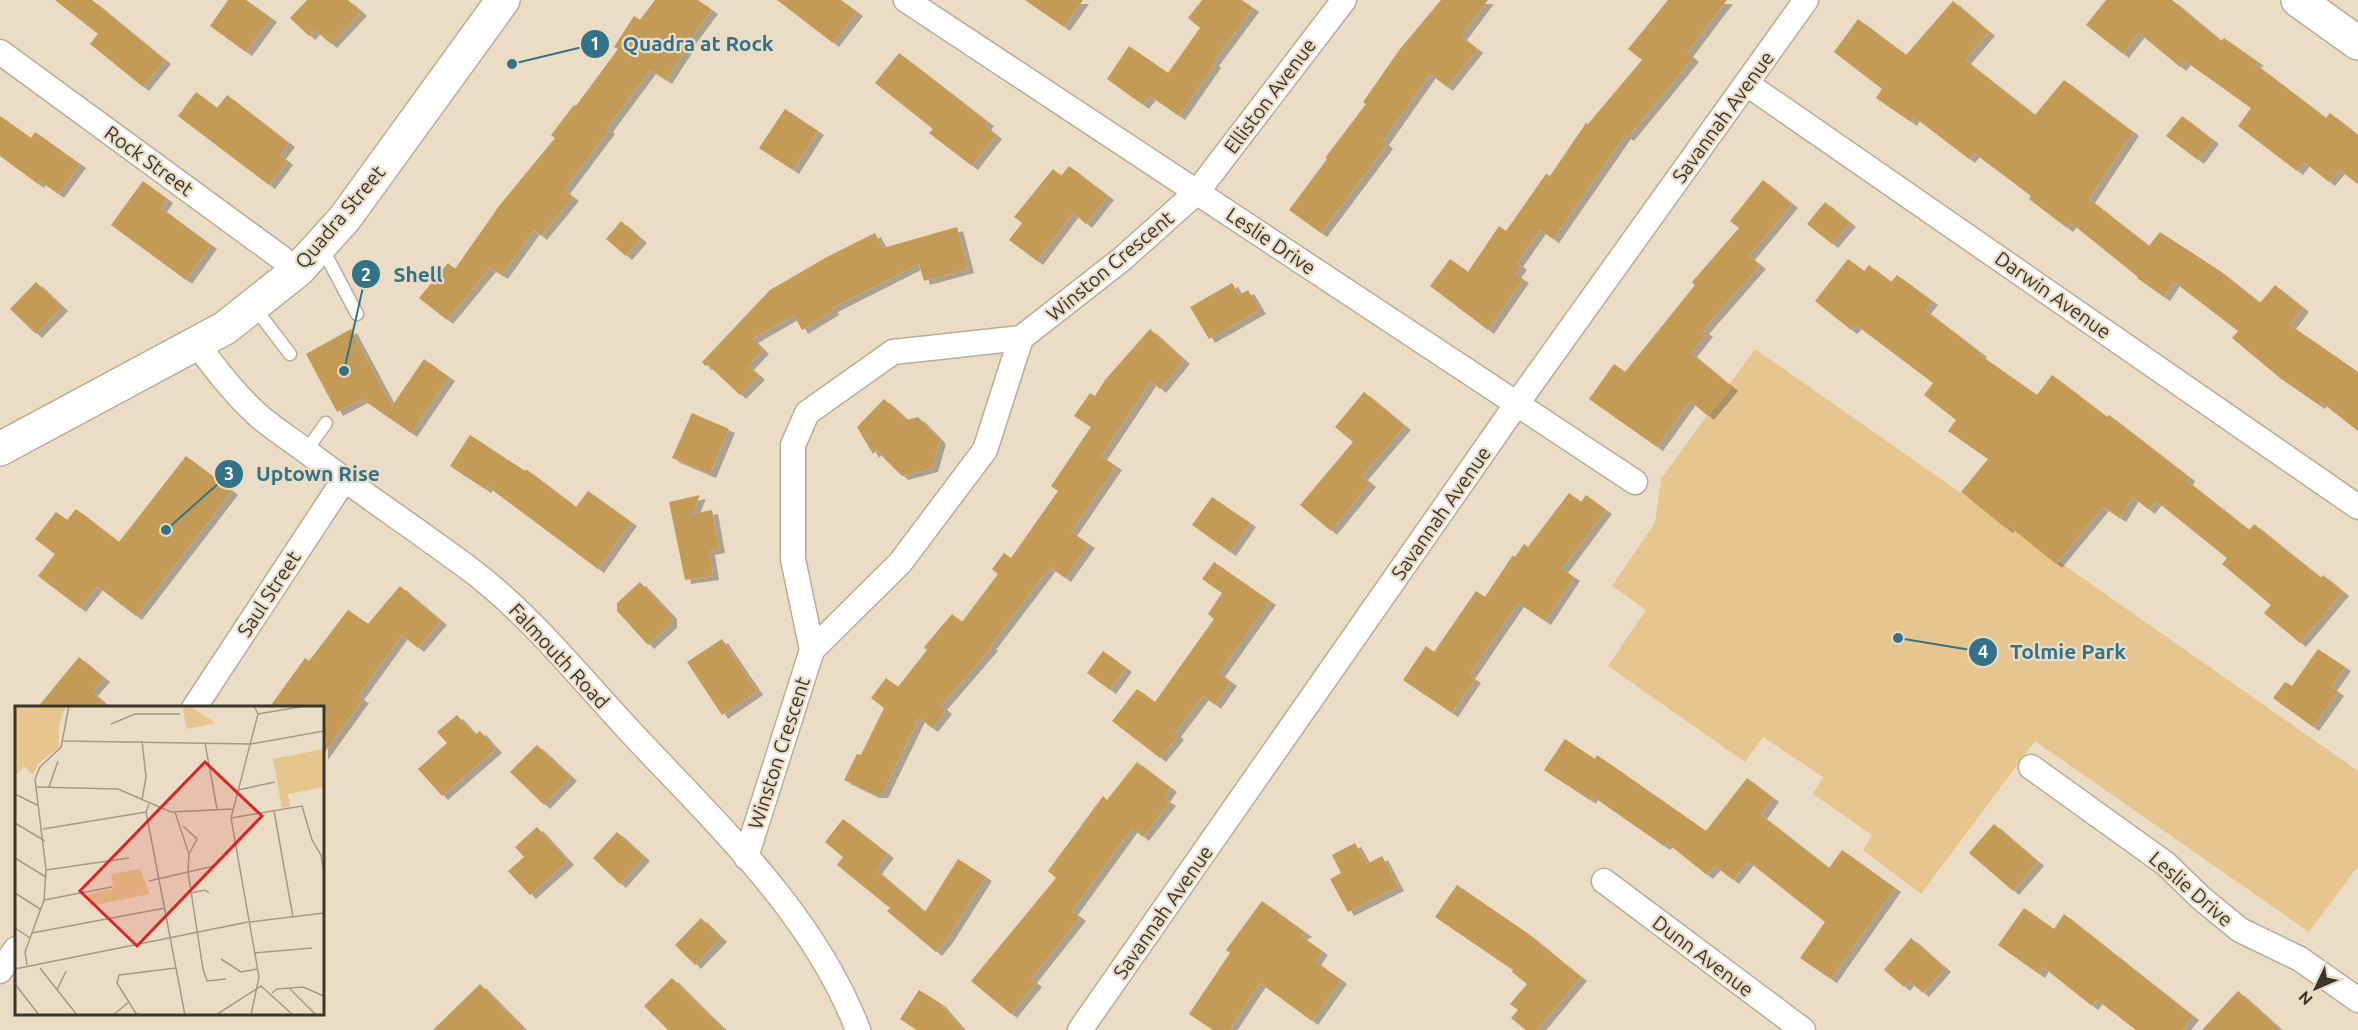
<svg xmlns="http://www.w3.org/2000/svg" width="2358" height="1030" viewBox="0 0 2358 1030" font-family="Ubuntu,sans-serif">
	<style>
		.green { fill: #e7c58e }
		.building { fill: #c49b56; filter: url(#shadow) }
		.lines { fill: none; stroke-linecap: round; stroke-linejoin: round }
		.lane-casing { stroke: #baac95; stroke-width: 15 }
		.street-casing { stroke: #baac95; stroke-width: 27 }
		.secondary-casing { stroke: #baac95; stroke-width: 36 }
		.lane { stroke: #fff; stroke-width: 12 }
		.street { stroke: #fff; stroke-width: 24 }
		.secondary { stroke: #fff; stroke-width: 33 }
		.labels { text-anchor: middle; stroke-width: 4.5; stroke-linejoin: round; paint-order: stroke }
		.street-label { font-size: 20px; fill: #3b352c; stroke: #ebdcc5 }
		.inset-road { fill: none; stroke: #a59988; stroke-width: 1.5 }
		.view { fill: #d62828; fill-opacity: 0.15; stroke: #d62828; stroke-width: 3 }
		.inset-edge { fill: none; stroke: #3b352c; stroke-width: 3 }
		.leader { fill: none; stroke: #347387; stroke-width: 2 }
		.callout-dot { fill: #347387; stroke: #ebdcc5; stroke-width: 2 }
		.mark-label { font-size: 18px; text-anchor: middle; font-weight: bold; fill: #fff }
		.callout-label { font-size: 21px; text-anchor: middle; font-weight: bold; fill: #347387; stroke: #ebdcc5; stroke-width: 4.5; stroke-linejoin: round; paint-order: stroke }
	</style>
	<defs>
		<filter id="shadow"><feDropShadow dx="6" dy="4" stdDeviation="0" flood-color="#0004"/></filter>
	</defs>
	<rect width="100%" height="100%" fill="#ebdcc5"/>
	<path class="green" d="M1755,349L2358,771V866L2309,932L2035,741L1921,894L1863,850L1872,835L1813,794L1823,777L1763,737L1745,762L1608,666L1646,610L1612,586L1655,523L1661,479Z"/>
	<g class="building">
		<path d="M55,0H92L165,60L143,87L90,44L98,34Z"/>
		<path d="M228,0H246L271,18L246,52L210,26Z"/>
		<path d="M307,0H348L361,12L331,44L315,30L309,36L290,18Z"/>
		<path d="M655,0H698L712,10L684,48L686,49L666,80L650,70L607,128L609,130L564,190L573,197L541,236L534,230L502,275L490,268L447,320L419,298L448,263L455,269L499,206L555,138L551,135L574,105L576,106L618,49L614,47L634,16L640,20Z"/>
		<path d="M777,0H841L857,12L833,43Z"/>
		<path d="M1025,0H1083L1064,27Z"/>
		<path d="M1202,0H1242L1253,8L1213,62L1215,64L1179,116L1150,96L1143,105L1107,79L1129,46L1168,73L1200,28L1188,18Z"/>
		<path d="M1441,0H1488L1461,36L1477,49L1447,87L1430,74L1383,141L1387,145L1321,233L1289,210L1327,159L1325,158L1366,104L1363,102L1400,49Z"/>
		<path d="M1668,0H1727L1687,53L1693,58L1628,137L1625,135L1553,239L1540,230L1517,263L1521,266L1515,274L1523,279L1488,330L1430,286L1450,259L1468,272L1499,226L1506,231L1546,174L1550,176L1586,123L1588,124L1642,60L1628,49Z"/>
		<path d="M2106,0H2172L2221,41L2224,38L2258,62L2255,64L2326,118L2330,113L2358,135V184L2339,170L2329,182L2304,162L2297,171L2238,126L2251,108L2185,61L2180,67L2139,33L2123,54L2086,25Z"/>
		<path d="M1953,1L1989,32L1965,60L2035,115L2064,80L2133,132L2089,199L2149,246L2160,232L2220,271L2260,303L2275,285L2303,308L2290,325L2358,372V431L2321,402L2319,405L2280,378L2232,338L2238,331L2174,282L2164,297L2137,278L2138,277L2071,223L2067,228L2029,199L2031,196L1974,153L1969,159L1914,117L1911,122L1876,98L1882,89L1834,52L1858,19L1906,55Z"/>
		<path d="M899,53L988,122L985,126L996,135L972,166L929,133L933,129L875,83Z"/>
		<path d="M196,92L217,108L227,95L289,143L280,155L287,161L269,185L178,116Z"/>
		<path d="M785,109L818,131L793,170L759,148Z"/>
		<path d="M0,116L31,138L35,132L80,164L58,194L40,181L38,184L0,156Z"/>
		<path d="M2182,116L2213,140L2198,160L2166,136Z"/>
		<path d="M1069,166L1108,196L1086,224L1073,213L1037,261L1009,240L1022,223L1014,217L1053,169L1061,176Z"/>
		<path d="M1763,180L1792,204L1749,256L1760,265L1703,330L1707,333L1691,353L1732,387L1708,416L1690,401L1657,447L1589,399L1614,364L1625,372L1695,285L1692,282L1739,228L1730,221Z"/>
		<path d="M143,181L167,199L161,208L211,245L186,280L111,225Z"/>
		<path d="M1825,202L1850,223L1832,244L1807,224Z"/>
		<path d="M621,221L641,239L626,256L606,239Z"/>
		<path d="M957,227L968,269L924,281L919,264L832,308L833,311L802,330L794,315L752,339L763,350L748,366L759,376L740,395L708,365L705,366L702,362L770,290L827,257L875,233L883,248Z"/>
		<path d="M1848,259L1864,271L1869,265L1891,282L1897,275L1932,301L1925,310L1981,353L1980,355L2037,395L2052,375L2107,417L2109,415L2189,477L2187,481L2249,530L2254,524L2321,578L2323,575L2343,592L2300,643L2264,613L2271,605L2222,564L2227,558L2156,501L2149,510L2133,497L2120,518L2103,507L2056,564L2009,526L2007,529L1961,492L1988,459L1948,431L1956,420L1924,395L1933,383L1856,325L1851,330L1815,301Z"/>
		<path d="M36,282L62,307L36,334L10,309Z"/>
		<path d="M1232,283L1239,295L1248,290L1260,310L1209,339L1190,307Z"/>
		<path d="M351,329L392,406L424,359L449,377L411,433L362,399L337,412L306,354Z"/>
		<path d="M1150,329L1184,360L1160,389L1151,381L1101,456L1116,466L1071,532L1089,544L1065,578L1050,567L990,646L992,647L941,706L946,710L932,728L919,718L882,794H873L844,780L857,754L861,755L884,708L871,698L886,678L898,687L927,650L924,647L952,614L962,622L998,574L992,569L1004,553L1011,558L1058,491L1051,486L1091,427L1074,416L1090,393L1095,396L1105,380Z"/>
		<path d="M1364,392L1405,426L1362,476L1370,483L1331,531L1300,505L1353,442L1335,427Z"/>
		<path d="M884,399L907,420L918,417L940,440L932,468L902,476L876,450L873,454L857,427Z"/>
		<path d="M692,413L729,429L710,474L672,458Z"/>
		<path d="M470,435L525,471L526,469L576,507L588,491L631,522L598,569L487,486L485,489L450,466Z"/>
		<path d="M186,456L232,491L136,616L97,586L80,608L38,576L55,554L35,539L56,512L67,520L76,509L119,542Z"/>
		<path d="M1569,493L1581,502L1586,495L1606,510L1562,569L1574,577L1545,621L1518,603L1469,675L1475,679L1452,713L1403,680L1426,646L1434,652L1476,591L1485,597L1513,555L1515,557L1524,544L1528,547Z"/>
		<path d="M700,495L692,514L712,510L719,549L709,551L713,576L685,580L669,502Z"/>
		<path d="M1212,497L1250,523L1230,552L1192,525Z"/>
		<path d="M1214,562L1270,601L1219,673L1231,682L1215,705L1203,696L1175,733L1178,736L1160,758L1112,721L1137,689L1155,702L1214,619L1208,614L1222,593L1202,579Z"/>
		<path d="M640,582L671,615V624L648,645L617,611V603Z"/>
		<path d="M400,586L441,621L418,648L402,635L358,696L363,699L322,756V708H269L305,658L309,661L348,610L368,624Z"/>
		<path d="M722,639L757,691L722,715L687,662Z"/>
		<path d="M2318,649L2345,667L2331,687L2338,692L2313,727L2273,698L2285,682L2292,686Z"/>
		<path d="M1103,651L1126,668L1110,690L1087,673Z"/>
		<path d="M79,657L104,678L92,692L110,708H37Z"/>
		<path d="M457,715L475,735L480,731L496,749L442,796L418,769L447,743L437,732Z"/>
		<path d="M1565,739L1595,759L1597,755L1706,831L1747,778L1773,798L1761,815L1829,868L1842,850L1895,888L1831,979L1800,958L1825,922L1748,861L1733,880L1715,866L1707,875L1667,843L1664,846L1592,796L1590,800L1544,770Z"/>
		<path d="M537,745L571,777L544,805L510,772Z"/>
		<path d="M1137,762L1171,788L1164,798L1170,802L1143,837L1132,828L1072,911L1080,917L1031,979L1036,983L1011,1014L971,981L1056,878L1048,871L1103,796L1107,800Z"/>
		<path d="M843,819L888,854L876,870L925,912L958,859L986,877L946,940L936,952L887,911L890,908L837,865L843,857L825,842Z"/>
		<path d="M1994,824L2038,862L2013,891L1969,853Z"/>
		<path d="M537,827L568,861L530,895L508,871L524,857L515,847Z"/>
		<path d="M617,832L644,857L620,884L593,858Z"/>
		<path d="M1355,843L1367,864L1382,856L1398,887L1348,912L1330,879L1341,873L1332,855Z"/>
		<path d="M1457,885L1527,933L1581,977L1537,1030H1526L1511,1018L1518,1010L1510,1004L1527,984L1512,972L1513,970L1435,917Z"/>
		<path d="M1262,901L1306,933L1301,936L1322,951L1315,961L1341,980L1312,1021L1260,983L1229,1030H1213L1189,1014L1230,953L1226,950Z"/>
		<path d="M2024,908L2054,929L2064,914L2193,1016L2182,1030H2136L2097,1000L2092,1006L2043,967L2039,974L1998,945Z"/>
		<path d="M701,918L721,938L695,965L675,945Z"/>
		<path d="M1911,938L1945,968L1923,993L1909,981L1904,987L1884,970Z"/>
		<path d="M672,978L705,1011L725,1030H668L644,1006Z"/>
		<path d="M480,984L525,1030H433Z"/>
		<path d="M919,990L940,1003L963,1030H917L900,1019Z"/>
		<path d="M2238,991L2258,1009L2281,1030H2202Z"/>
	</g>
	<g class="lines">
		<g class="lane-casing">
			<g id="lane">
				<path d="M321,246L357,314"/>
				<path d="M254,307L290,354"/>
				<path d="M306,451L326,423"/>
			</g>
		</g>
		<g class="street-casing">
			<g id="street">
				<path d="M906,0L1635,482"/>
				<path d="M0,52L298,270"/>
				<path d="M1747,84L2358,507"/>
				<path d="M196,343C215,368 235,395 259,416C274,429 290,439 306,451C360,492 416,529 471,570C530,615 577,674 627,728C713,821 812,910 858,1030"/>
				<path d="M812,650L793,559V445L807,413L893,352L1021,338"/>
				<path d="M194,708L344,480"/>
				<path d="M2031,767L2166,864L2201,898L2240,930L2300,959L2358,1000"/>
				<path d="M746,857L812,650L900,563L985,450L1021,338L1122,259L1197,192L1344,0"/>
				<path d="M1604,881L1803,1030"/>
				<path d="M0,971L16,949"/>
				<path d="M1080,1030L1516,405L1806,0"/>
			</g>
		</g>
		<g class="secondary-casing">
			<g id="secondary">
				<path d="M2298,0L2358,43"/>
				<path d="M0,449L225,328L298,270L345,218L503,0"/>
			</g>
		</g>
		<use href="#lane" class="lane"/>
		<use href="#street" class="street"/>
		<use href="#secondary" class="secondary"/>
	</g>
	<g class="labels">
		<g class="street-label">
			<text transform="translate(1270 96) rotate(-53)" y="7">Elliston Avenue</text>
			<text transform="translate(1723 117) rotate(-54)" y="7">Savannah Avenue</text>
			<text transform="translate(149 161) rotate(36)" y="7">Rock Street</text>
			<text transform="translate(340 217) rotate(-50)" y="7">Quadra Street</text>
			<text transform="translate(1271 241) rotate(34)" y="7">Leslie Drive</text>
			<text transform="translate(1110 266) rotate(-40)" y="7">Winston Crescent</text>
			<text transform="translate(2053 295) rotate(35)" y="7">Darwin Avenue</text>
			<text transform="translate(1441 513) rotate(-55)" y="7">Savannah Avenue</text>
			<text transform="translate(269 594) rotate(-57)" y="7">Saul Street</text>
			<text transform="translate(559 656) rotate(47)" y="7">Falmouth Road</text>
			<text transform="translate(779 753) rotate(-72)" y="7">Winston Crescent</text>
			<text transform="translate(2191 889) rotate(41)" y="7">Leslie Drive</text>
			<text transform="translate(1163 912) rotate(-55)" y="7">Savannah Avenue</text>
			<text transform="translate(1703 956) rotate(37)" y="7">Dunn Avenue</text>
		</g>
	</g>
	<g transform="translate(15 706)">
		<rect width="309" height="309" fill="#ebdcc5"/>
		<path d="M0,0H51L44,18V41L23,58L18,69L9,60L0,70ZM167,0H174L201,17L172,23ZM309,43V81L273,88L275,100L267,102L258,53ZM125,163L135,188L75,200L73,188L98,183L96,168Z" fill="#e7c58e"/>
		<path class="inset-road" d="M243,8L290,0M96,18L120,8H165M48,35L236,38L309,25M127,35L131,71L127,94M190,37L202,103M22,81L103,83L156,106L218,103M34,81L43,55M223,84L260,76M0,88L22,99M134,98L131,106L170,309M259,105L278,211M160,106L174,148L173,166L188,263L192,275L211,273M216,112L287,100L297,134L306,149L309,168M0,117L30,135M168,120L182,133L174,148M28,123L131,106M0,152L31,171M31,164L114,152M134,175L199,160M0,187L25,203M176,187L190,184L194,187M29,194L97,181M235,216L309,207M0,222L15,232M17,227L150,202M239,247L297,242M206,253L226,266L243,263M12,259L10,246L29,194L31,164L20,73L25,61L46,41L54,0M25,262L62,309M0,263L233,216M0,278L24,309M274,282L301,309M42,284L51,265M257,287L262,283L288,281L309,290M98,309L114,296M122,309L102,277L104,269L161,262M201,309L246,280L278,309M236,309L244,271L216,112L243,8L239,0"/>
		<path class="view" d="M190,56L247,110L122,240L65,185Z"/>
		<rect width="309" height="309" class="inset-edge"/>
	</g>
	<path class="leader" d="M512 64L595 44M344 371L366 274M166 530L229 474M1898 638L1983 652"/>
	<g class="callout-dot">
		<circle cx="512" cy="64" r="6"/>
		<circle cx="344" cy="371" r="6"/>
		<circle cx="166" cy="530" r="6"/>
		<circle cx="1898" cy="638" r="6"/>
		<circle cx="595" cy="44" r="15"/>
		<circle cx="366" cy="274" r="15"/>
		<circle cx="229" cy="474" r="15"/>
		<circle cx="1983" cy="652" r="15"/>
	</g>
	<g class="mark-label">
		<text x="595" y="50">1</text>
		<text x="366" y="281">2</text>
		<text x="229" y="480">3</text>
		<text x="1983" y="658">4</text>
	</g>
	<g class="callout-label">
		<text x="698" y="51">Quadra at Rock</text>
		<text x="418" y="282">Shell</text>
		<text x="318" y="481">Uptown Rise</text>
		<text x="2068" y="659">Tolmie Park</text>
	</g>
	<g transform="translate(2316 988) rotate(226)" stroke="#ebdcc5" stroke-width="4.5" paint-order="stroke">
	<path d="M0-4.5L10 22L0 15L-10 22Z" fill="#3b352c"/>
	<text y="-9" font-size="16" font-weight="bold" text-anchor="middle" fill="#3b352c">N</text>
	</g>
</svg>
